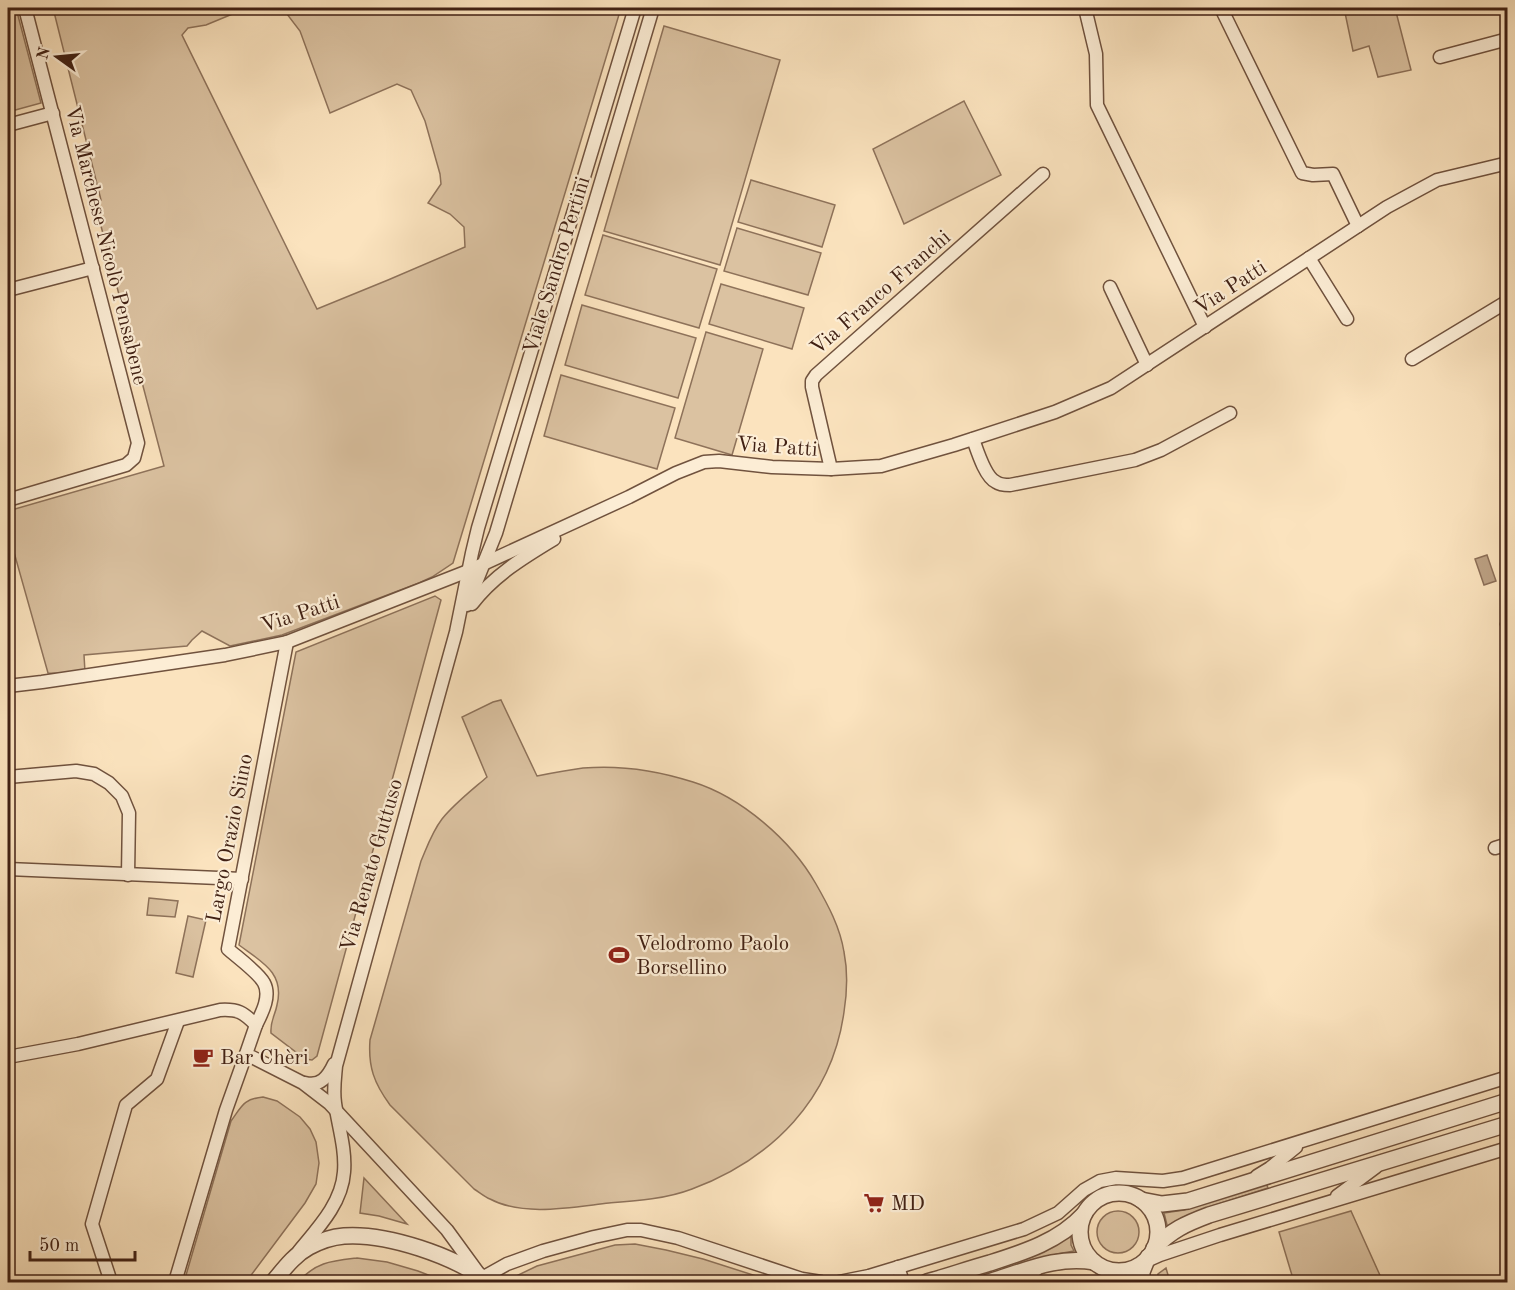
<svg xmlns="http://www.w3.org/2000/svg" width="1515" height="1290" viewBox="0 0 1515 1290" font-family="'Old Standard TT',serif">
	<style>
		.green { fill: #dbc2a1; stroke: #8e725a; stroke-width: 1.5 }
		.water { fill: #bca184; stroke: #8b6e57; stroke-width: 1.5 }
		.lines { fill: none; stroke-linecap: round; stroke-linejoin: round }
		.minor-casing { stroke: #70523e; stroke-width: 15 }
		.tertiary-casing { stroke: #70523e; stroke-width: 18 }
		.minor { stroke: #fcedd5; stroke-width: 12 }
		.tertiary { stroke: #fcedd5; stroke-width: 15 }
		.labels { text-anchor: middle; stroke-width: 4.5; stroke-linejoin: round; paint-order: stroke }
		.street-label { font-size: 21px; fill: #412114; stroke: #fcedd5 }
		.poi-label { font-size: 21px; fill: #412114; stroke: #fcedd5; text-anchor: start }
	</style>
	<rect width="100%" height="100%" fill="#fbe3be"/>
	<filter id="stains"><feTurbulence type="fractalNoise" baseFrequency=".00333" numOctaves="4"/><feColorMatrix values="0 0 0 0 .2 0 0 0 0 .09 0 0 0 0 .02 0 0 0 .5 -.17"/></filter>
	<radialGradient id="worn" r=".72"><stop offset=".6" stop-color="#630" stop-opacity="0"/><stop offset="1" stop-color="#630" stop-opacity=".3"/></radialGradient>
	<g class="green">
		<path d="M8,8H16L41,103L8,112Z"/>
		<path d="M53,8H247L206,25L188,28L182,35L317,309L388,280L465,247L464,227L450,214L428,203L441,184L440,174L425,121L411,90L397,84L330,113L300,31L287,14L275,8H621L453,563L432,577L419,583L282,635L230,646L202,631L192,640L187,646L84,655L85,672L71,674L48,673L8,531V511L164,466L101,226L96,202L101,200Z"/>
		<path d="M1344,8H1395L1411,70L1378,77L1369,46L1353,51Z"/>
		<path d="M664,26L780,60L720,265L604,231Z"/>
		<path d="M964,101L1001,175L904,224L873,149Z"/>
		<path d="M751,180L835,205L822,247L738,222Z"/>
		<path d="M737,228L821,253L808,295L724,271Z"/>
		<path d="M603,235L717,269L699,328L585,295Z"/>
		<path d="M721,284L804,308L792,349L709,324Z"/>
		<path d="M582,305L696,338L678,398L565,365Z"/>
		<path d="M706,332L763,349L732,455L675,438Z"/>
		<path d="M561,375L675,408L657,469L544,436Z"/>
		<path d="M435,596L441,600L317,1056L312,1060L305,1059L271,1033C270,1021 275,1016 277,1005C285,973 262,962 239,945L296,652Z"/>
		<path d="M501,700L537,776C552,773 568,770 583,768C619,765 659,771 693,782C741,797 791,840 816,884C828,905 840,927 844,952C848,972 847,993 844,1012C832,1099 772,1159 692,1189C666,1199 636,1201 609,1203C573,1207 523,1217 490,1199C485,1197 479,1192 474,1189L390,1105C374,1083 368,1067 370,1040L421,861C427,847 432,832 442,819C455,803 472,790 487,777L462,717L493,702Z"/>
		<path d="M149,898L178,901L175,917L147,915Z"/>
		<path d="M188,916L206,920L193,977L176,973Z"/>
		<path d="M263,1097L277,1101L300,1117L310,1129L316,1142L319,1163L316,1184L305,1203L246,1282H184L231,1121C242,1106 243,1099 263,1097Z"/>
		<path d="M364,1178L407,1224L379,1216L360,1213Z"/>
		<path d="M1266,1183L1268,1188L1206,1208L1168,1229L1164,1213L1184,1210Z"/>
		<circle cx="1118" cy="1232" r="21"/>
		<path d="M1351,1211L1383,1282H1294L1279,1232Z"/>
		<path d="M1071,1236V1245L1074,1251L1057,1254L1005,1270L1004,1266L1027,1258Z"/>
		<path d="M635,1244L666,1250L703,1259L775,1282H514L512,1278L537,1266L615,1245Z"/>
		<path d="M357,1258L387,1262L418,1271L446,1282H298C316,1262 331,1261 357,1258Z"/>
		<path d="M1166,1268L1170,1282H1156L1158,1274Z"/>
	</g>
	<path class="water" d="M1487,555L1496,581L1484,585L1475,559Z"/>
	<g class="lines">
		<g class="minor-casing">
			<g id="minor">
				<path d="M1085,8L1096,54L1097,105L1205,327"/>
				<path d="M1221,8L1302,173L1313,175L1333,174L1358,226"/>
				<path d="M1440,57L1508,39"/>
				<path d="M8,125L53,113"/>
				<path d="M1309,258L1347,319"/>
				<path d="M1110,287L1147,365"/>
				<path d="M8,290L93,268"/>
				<path d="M1412,359L1508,301"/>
				<path d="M973,439C977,450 985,477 996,482C1000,485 1006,485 1010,485L1135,460L1161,450L1230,413"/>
				<path d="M831,469L812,387V381L816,375L1043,174"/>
				<path d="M8,500L126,465L134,458L138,443L25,8"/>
				<path d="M472,604C493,576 524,557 554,539"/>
				<path d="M467,605L496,533L653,8"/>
				<path d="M1507,624H1508"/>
				<path d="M8,686L42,682L225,655L287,642L468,571L629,497L676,473L704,462L719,461L772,467L831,469L881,466L954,445L1055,412L1111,388L1387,207L1437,180L1508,163"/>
				<path d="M8,777L76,771L94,774L109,783L122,796L129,813L128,875"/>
				<path d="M1495,848L1508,844"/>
				<path d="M8,869L242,879"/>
				<path d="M256,1025C262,1013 271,996 264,983C259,973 237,957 228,949L287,642"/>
				<path d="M8,1057L78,1044L220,1010C238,1009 243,1012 256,1025L246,1054L303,1083L329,1103L447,1230L482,1278L507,1264L543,1251L594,1237L627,1230H641L678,1238L802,1279L821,1282"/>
				<path d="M305,1083C320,1087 328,1077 334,1064"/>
				<path d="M1257,1176L1270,1168L1296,1147"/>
				<path d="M1337,1196L1376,1167"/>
				<path d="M299,1251C318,1228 342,1203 344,1172C346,1149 338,1125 335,1103C333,1090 335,1078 336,1066L456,632L472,553L478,528L635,8"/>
				<path d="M1142,1263L1160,1255L1220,1235L1508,1148"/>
				<path d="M898,1267L903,1282"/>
				<path d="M111,1282L92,1224L126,1105L157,1079L178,1021"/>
				<path d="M175,1282L226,1110L246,1054"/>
				<path d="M839,1282L869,1276L1024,1229L1058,1213L1084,1190L1100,1181L1116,1178L1163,1181L1183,1178L1508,1077"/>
				<path d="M1022,1282L1039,1267"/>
			</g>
		</g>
		<g class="tertiary-casing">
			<g id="tertiary">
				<circle cx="1119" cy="1232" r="39"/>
				<path d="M1141,1200L1162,1204L1188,1201L1508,1101"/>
				<path d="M1154,1248C1172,1230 1185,1224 1209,1215L1508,1124"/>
				<path d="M273,1282C284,1269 294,1255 309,1247C320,1241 332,1237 344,1236C387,1233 455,1256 488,1282"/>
				<path d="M927,1282C948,1276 969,1269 990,1263C1025,1252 1059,1241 1084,1214"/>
				<path d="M988,1282C1023,1272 1057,1255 1094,1262"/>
				<path d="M1142,1282V1272L1148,1257"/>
			</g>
		</g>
		<use href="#minor" class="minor"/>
		<use href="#tertiary" class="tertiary"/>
	</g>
	<defs>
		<g id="stadium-bare" transform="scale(1.62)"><path d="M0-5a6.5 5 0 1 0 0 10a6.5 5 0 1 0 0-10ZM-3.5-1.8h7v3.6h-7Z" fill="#8f2418" stroke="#fcedd5" stroke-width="2.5" paint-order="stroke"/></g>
		<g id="cafe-bare" transform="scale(1.62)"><path d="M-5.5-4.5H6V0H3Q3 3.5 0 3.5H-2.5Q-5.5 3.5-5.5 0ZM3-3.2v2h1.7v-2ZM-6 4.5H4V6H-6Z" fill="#8f2418" stroke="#fcedd5" stroke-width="2.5" paint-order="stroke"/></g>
		<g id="supermarket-bare" transform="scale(1.62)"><path d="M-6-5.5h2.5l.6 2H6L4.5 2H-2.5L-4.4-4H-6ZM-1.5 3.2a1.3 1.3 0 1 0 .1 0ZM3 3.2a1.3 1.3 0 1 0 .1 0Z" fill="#8f2418" stroke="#fcedd5" stroke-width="2.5" paint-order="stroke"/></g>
	</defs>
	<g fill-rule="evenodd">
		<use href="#stadium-bare" x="619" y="955"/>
		<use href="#cafe-bare" x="203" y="1057"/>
		<use href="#supermarket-bare" x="874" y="1203"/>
	</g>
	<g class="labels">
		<g class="street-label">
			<text transform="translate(107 245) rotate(76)" y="7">Via Marchese Nicolò Pensabene</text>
			<text transform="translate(556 265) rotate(-73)" y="7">Viale Sandro Pertini</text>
			<text transform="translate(1230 287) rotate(-33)" y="7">Via Patti</text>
			<text transform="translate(880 292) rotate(-41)" y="7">Via Franco Franchi</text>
			<text transform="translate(777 446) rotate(4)" y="7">Via Patti</text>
			<text transform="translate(300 613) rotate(-18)" y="7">Via Patti</text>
			<text transform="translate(229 838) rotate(-79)" y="7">Largo Orazio Siino</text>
			<text transform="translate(371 865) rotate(-74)" y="7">Via Renato Guttuso</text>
		</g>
		<g class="poi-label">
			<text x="636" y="950">Velodromo Paolo<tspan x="636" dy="24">Borsellino</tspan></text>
			<text x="220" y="1064">Bar Chèri</text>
			<text x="891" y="1210">MD</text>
		</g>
	</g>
	<rect width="1515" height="1290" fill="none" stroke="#fbe3be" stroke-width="30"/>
	<rect x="9" y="9" width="1497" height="1272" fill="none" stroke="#412114" stroke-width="3"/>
	<rect x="15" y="15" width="1485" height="1260" fill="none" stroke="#412114" stroke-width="1.5"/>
	<g transform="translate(57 57) rotate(285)" stroke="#fcedd5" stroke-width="4.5" paint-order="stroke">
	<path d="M0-4.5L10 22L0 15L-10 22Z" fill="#412114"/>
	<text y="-9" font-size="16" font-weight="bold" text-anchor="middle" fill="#412114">N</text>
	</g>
	<path d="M30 1251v9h105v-9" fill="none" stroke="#412114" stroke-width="3"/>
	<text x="39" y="1251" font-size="18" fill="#412114" stroke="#fcedd5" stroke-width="4.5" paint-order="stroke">50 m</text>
	<rect width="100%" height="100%" filter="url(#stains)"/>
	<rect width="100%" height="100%" fill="url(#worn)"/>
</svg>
